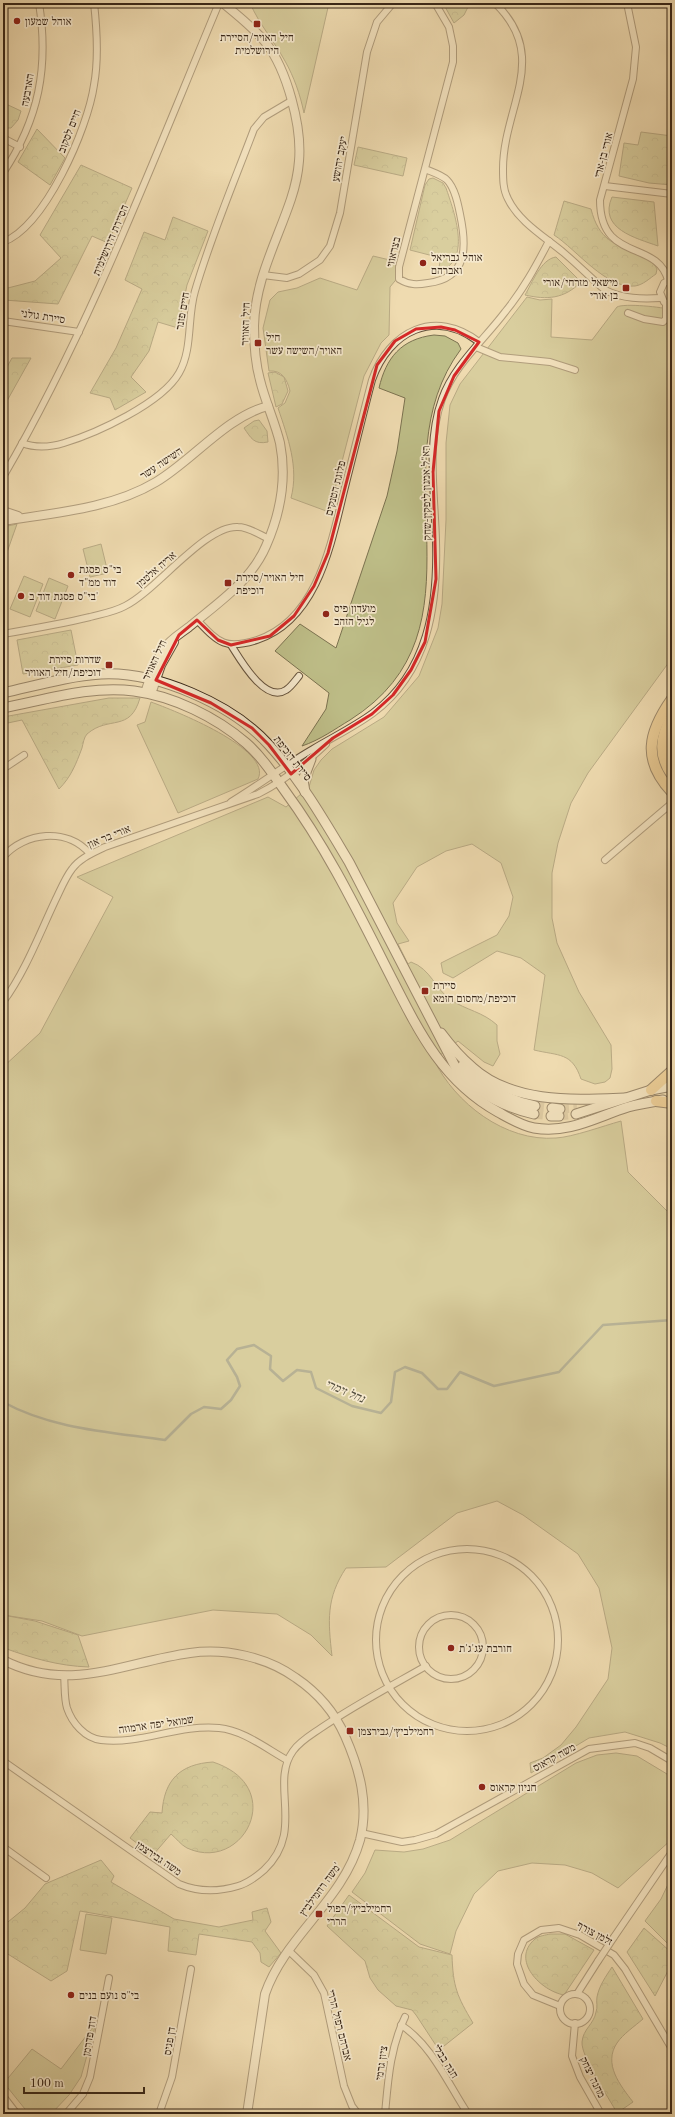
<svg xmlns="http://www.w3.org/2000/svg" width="675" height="2117" viewBox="0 0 675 2117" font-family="'Old Standard TT','Frank Ruhl Libre',serif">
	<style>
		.grass { fill: #bebe88; stroke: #7b7250 }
		.forest { fill: url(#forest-crowns); stroke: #7b7250 }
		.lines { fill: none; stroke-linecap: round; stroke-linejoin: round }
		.stream { stroke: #737f71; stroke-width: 2.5 }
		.secondary-tunnel { stroke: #cab791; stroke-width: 9; stroke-dasharray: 9 4.5; stroke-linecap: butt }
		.minor-casing { stroke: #66533d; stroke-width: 8 }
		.tertiary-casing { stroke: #66533d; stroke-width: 10 }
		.secondary-casing { stroke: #382617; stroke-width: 11 }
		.primary-casing { stroke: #382617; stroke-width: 12 }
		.minor { stroke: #f5e8cc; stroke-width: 6 }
		.tertiary { stroke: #f5e8cc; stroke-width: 8 }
		.secondary { stroke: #f5e8cc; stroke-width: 9 }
		.primary { stroke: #e8be78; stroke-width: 10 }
		.minor-bridge-casing { stroke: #66533d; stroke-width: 8; stroke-linecap: butt }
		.minor-bridge { stroke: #f5e8cc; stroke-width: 6 }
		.marked { fill: none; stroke: #d62828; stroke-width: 3; stroke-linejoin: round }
		.poi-dot { fill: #8f2418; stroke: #f5e8cc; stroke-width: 1.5 }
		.labels { text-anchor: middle; stroke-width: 3.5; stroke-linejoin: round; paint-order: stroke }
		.poi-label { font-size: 11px; fill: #382617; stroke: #f5e8cc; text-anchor: start }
		.street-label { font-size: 11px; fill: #382617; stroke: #f5e8cc }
		.water-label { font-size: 12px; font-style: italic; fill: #504b3c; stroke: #f5e8cc }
	</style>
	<defs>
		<pattern id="forest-crowns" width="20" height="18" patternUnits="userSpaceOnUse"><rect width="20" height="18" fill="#bebe88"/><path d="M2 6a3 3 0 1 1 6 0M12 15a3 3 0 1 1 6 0" fill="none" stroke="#a4a375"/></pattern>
	</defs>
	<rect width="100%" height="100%" fill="#efdbb0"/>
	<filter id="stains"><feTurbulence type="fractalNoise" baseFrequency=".005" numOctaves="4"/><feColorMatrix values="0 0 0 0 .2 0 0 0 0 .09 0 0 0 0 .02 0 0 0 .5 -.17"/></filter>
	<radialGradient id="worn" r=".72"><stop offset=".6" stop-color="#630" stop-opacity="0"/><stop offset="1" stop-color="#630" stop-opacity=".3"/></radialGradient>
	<g class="grass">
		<path d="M250,3H329L304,113C300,94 294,77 285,61C274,41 259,24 250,3Z"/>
		<path d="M373,256L394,261L399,276L390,287L389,335L381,343L364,376L329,512L291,498C299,467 288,438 278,408L285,403L290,391C287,379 282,370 269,371L263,328L270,300L278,292L297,288L320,278L357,290Z"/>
		<path d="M527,297L540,300L552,299L551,337L592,340L617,307C624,303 663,307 672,310V658L588,773L571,803L558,843L552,873V918L557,943L579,992L611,1045L612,1069L610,1078L605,1082L595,1084L581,1079C572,1052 559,1056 534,1050L545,975L521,958L497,951L453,978L443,973L441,963L497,935L509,916L513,897L501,863L472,844L446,851L417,867L393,903L397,923L409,941L398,944L408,964L411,962C431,969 435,989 451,1000C466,1010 483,1012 497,1025V1041L500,1054L493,1066L484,1062L458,1041L434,1060C455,1103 505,1142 556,1138C573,1137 603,1126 621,1121L628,1172L672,1216V1749L660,1743L625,1732L589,1738L531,1773L530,1763L543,1758L561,1745L576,1727L608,1679L612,1648L599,1588L578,1554L523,1515L497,1501L457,1513L386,1567L346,1568C326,1598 328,1621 332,1656L311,1635L277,1614L213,1610L82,1636L42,1621L3,1615V1067L40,1033L113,897L77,877L268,797L286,807L309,787L314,770L321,760L332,749L384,717L419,676L438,628L442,604L446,520V443L450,405L460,384Z"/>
		<path d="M434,335L445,336L458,343L461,349C374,466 494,629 350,720C335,729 320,740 302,746L326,709L329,693L275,651L300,624L336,648L387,496L397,451L405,398L379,388C386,358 401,339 434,335Z"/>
		<path d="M101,544L108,573L90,577L83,549Z"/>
		<path d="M24,576L43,584L30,617L10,609Z"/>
		<path d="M49,578L68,586L55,619L36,611Z"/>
		<path d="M151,702C173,710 273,749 258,779L178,813L137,725L145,722Z"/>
		<path d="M616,1753L637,1756L667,1774L672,1784V1839L618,1888L592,1873L565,1865L532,1863L498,1871L474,1894L456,1931L450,1954L420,1944L352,1892L365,1873L375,1850L404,1852L423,1849L450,1840L576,1763L597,1755Z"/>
		<path d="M672,1876V1948L645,1921L661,1899Z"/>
		<path d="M86,1914L112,1918L106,1954L80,1950Z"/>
		<path d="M96,2023L81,2077L69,2095L51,2114H29L4,2083L32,2049L61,2069Z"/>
	</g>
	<g class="forest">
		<path d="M443,3H470L464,15L454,23Z"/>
		<path d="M3,98L6,104L21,111L18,120L11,128H3Z"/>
		<path d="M37,129L65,158L50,185L18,162Z"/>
		<path d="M641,132L672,136V185L649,183L619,176L624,143L638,145Z"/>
		<path d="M358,147L407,158L403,176L354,165Z"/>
		<path d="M81,165L132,188L108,243L92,236L58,304L4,300V289L35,281L61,258L40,235Z"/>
		<path d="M433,178L443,183L446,188C454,211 473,263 438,271L441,258L410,250L425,185L429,179Z"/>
		<path d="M612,197L654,202L658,246C636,238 598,229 612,197Z"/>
		<path d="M564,201L591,209C599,240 614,244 641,256C649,260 653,261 657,269L656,274C650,278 643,285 635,286C606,289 577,250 554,235Z"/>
		<path d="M173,217L208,231L187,285L178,328L158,322L149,351L131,377L146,392L115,410L110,398L90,393L116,348L142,289L125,280L144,232L165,240Z"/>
		<path d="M556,257L581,282C564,299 547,300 525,295C532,283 541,259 556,257Z"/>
		<path d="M12,358H31L3,408V374Z"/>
		<path d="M275,372L284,377L288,391L282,404L276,407L268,373Z"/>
		<path d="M259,420L267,431L268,442C254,445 251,438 244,428L254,421Z"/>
		<path d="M17,524L5,558L3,557V527Z"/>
		<path d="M71,630L78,665L23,674L17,640Z"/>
		<path d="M109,698H140C130,733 109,715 87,734C84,737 83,744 82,748C76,764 71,777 59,789L22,720L3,724V717Z"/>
		<path d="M3,1615L35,1621L78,1635L89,1667C58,1666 32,1658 4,1648Z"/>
		<path d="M213,1762C289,1787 243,1874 187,1848C181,1845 176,1838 171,1834L153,1855L130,1838L150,1812L162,1813C164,1780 180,1764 213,1762Z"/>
		<path d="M101,1860L114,1876L111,1882L174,1919L219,1927L253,1920L252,1912L267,1908L271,1922L265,1931L281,1953L269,1967L261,1962L260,1953L252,1942L199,1934L196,1955L168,1951L170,1927L80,1911L67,1971L51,1981L3,1951V1926L25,1908L45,1884Z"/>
		<path d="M349,1895L419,1947L452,1955C453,1987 457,1996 473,2023L439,2050L416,2015L412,2010L396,2006L378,1990L370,1978L365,1961L327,1926Z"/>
		<path d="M644,1928L672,1953V1963L655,1996L627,1952Z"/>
		<path d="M550,1934H565L594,1950L564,1995C541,1991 510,1960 535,1939C538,1936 546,1935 550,1934Z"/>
		<path d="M612,1967L643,2019C635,2026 623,2034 617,2043C603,2064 620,2085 633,2102L617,2113C609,2098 581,2057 582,2042C583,2029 594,2024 596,2012C598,2007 596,2002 597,1997C599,1986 606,1976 612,1967Z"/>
	</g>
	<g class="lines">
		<path class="stream" d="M3,1402C52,1429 110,1432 165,1440L191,1414L204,1407L221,1409L231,1400L240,1386L237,1377L227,1360L237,1349L254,1345L271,1356L270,1369L283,1381L297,1370L311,1372L316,1388L352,1406L381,1413L391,1402L395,1372L405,1367L422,1373L438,1389H447L460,1372L494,1386L559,1372L603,1325L672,1320"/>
		<g class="secondary-tunnel">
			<path d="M535,1106L552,1108"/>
			<path d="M560,1109L577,1108"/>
			<path d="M534,1114L551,1116"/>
			<path d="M559,1116L576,1114"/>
		</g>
		<g class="minor-casing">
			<g id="minor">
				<path d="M495,3C551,57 503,107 503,169C503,179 503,190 508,199C519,222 545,237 564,253C578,265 591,278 605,290C623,299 642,299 661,298"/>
				<path d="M627,3L636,47L633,79L600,200C600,263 657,239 668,280"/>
				<path d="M3,138L20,147"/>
				<path d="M425,169C432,172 442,175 447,180C455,188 458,204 460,214C467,247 468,278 428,283C417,285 409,285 399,279V267L453,62V46L449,27L435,3"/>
				<path d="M3,173C39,119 49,67 39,3"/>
				<path d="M605,186L672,194"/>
				<path d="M3,242C45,227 88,128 94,85C99,58 97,30 94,3"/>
				<path d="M263,275L287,278L299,274L320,260L330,246L340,213L367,52L377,22L393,3"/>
				<path d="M672,279L664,283L660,292L664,302L672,306"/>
				<path d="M628,313L644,319L663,322L666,319V303"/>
				<path d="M3,321L79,332"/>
				<path d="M476,347L500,357L550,362L575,370"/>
				<path d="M22,443C35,448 51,447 64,443C97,433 162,403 179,373C193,349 187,317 195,291C211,236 234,182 254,129L264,117L291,101"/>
				<path d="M3,477C91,326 152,163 219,3"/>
				<path d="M197,620C219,643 225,650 257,640C320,619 332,538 346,483C355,448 363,414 372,380C389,331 435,308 479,342"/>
				<path d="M3,634C32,629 61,624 90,617C101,614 114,612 125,606C156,591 205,525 238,527C249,527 260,535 269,539"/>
				<path d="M231,645C240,659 265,704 286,690C291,687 295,681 299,676"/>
				<path d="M3,769L24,755"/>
				<path d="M231,802C259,785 285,765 313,749C333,737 354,727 373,713C428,672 438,606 436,541C435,495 426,443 442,399C454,365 484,340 505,312C523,290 536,266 549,241"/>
				<path d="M3,857C25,832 67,827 90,854"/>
				<path d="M605,860L672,803"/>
				<path d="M3,1002C25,972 39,935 55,901C60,891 65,878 72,869C80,858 93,853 105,847L258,794C284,781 305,764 326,744"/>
				<circle cx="467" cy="1640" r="91"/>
				<circle cx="451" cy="1647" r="32"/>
				<path d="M64,1675C65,1686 64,1698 67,1708C72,1723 85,1738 101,1740C140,1745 179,1724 219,1728C243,1730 267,1749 287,1760"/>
				<path d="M3,1761L179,1884C198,1892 218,1892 238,1886C248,1883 256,1877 264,1870C306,1831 269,1784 293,1751C300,1741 311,1735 321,1728C355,1705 391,1686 426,1666"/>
				<path d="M361,1833L402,1842L415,1840L436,1834L589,1749L635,1743L650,1748L672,1761"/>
				<path d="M3,1847L46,1878"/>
				<path d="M614,1937L672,1852"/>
				<path d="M288,1950L314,1975L324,1993L344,2086L352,2106L358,2114"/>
				<path d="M577,1994L598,1961"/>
				<circle cx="575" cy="2009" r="15"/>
				<path d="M560,2006L533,1995L524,1984L517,1964L518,1954L524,1940L541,1930L559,1928L580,1935L614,1955L625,1969L672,2049"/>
				<path d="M575,2023L572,2056L580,2077L601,2114"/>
				<path d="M401,2025C432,2045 448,2084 468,2114"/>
				<path d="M3,2096L17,2114"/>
				<path d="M66,2114L83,2094L90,2077L109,1978"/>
				<path d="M159,2114L172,2077L191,1969"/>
				<path d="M385,2114C388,2081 390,2048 405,2017"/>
			</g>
		</g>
		<g class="tertiary-casing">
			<g id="tertiary">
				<path d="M3,511L18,516"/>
				<path d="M3,521C53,513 111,509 156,482C193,460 226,417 268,406"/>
				<path d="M145,693C150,678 154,663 163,650C169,640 180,634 189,627C218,603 251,581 266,546C281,512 287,479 280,443C275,422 265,401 260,380C255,362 254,344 254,326C255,280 277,241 291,199C295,187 298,174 299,161C302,126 287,70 266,43C253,27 238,16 223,3"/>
				<path d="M151,694L161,665L174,642"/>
				<path d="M3,1660C70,1694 124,1662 190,1653C226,1648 267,1657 296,1678C318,1693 334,1711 345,1736C360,1770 369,1804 360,1840C343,1901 285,1936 265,1994L247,2114"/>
			</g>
		</g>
		<g class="secondary-casing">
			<g id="secondary">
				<path d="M3,693C35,686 68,676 101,674C156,671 232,704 269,745C301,780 325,822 349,862L457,1070C477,1093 504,1107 534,1114"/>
				<path d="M3,708C45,700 91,685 134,691C173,696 216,717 246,743C261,756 273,774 285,791C327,848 358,912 390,975C418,1030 442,1081 498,1112C509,1118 522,1126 534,1128C569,1134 596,1117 628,1107C639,1104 651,1102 663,1100"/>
				<path d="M305,792L303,780L311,759"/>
				<path d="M441,1033C450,1045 460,1057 472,1067C513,1104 574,1100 625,1098"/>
				<path d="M462,1066C481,1086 508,1100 535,1106"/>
				<path d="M552,1108L560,1109"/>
				<path d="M576,1114L651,1090L672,1086"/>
				<path d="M551,1116H559"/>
			</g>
		</g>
		<g class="primary-casing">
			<g id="primary">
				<path d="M672,699C648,733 642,760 672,792"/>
				<path d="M672,716C660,737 658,755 672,775"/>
				<path d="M651,1090L672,1071"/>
				<path d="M656,1101L672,1103"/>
			</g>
		</g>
		<use href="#minor" class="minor"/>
		<use href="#tertiary" class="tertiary"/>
		<use href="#secondary" class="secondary"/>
		<use href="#primary" class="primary"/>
		<g class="minor-bridge-casing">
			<path id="minor-bridge" d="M598,1961L614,1937"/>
		</g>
		<use href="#minor-bridge" class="minor-bridge"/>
	</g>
	<path d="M0 0H675V2117H0ZM441,327L455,330L479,342L454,376L439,411L433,472L436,579L425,642L411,670L393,695L372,714L333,738L291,774L269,745L252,728L211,703L156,680L179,635L197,620L218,640L231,645L270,636L294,616L314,586L328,553L377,365L395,341L416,329Z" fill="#efdbb0" fill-opacity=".55" fill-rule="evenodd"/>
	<path class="marked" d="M441,327L455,330L479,342L454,376L439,411L433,472L436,579L425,642L411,670L393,695L372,714L333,738L291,774L269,745L252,728L211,703L156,680L179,635L197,620L218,640L231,645L270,636L294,616L314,586L328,553L377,365L395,341L416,329Z"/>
	<g class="poi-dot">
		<circle cx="17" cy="21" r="4"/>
		<rect x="253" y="20" width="8" height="8" rx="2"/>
		<circle cx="423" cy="263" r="4"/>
		<rect x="622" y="284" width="8" height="8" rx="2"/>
		<rect x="254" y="339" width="8" height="8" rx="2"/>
		<circle cx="71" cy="575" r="4"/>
		<rect x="224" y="579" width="8" height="8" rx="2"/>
		<circle cx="21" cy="596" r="4"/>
		<circle cx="326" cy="614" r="4"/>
		<rect x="105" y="661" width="8" height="8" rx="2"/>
		<rect x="421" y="987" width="8" height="8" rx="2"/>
		<circle cx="451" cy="1648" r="4"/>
		<rect x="346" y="1727" width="8" height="8" rx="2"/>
		<circle cx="482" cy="1787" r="4"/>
		<rect x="315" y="1910" width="8" height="8" rx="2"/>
		<circle cx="71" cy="1995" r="4"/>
	</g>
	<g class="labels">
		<g class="poi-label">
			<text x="25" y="25">אוהל שמעון</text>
			<text x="257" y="41" text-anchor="middle">חיל האויר/הסיירת<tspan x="257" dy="13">הירושלמית</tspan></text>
			<text x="431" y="261">אוהל גבריאל<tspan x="431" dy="13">ואברהם</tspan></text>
			<text x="618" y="286" text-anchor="end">מישאל מזרחי/אורי<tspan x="618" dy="13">בן אורי</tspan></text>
			<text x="266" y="341">חיל<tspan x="266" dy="13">האויר/השישה עשר</tspan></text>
			<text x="79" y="573">בי"ס פסגת<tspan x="79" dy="13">דוד ממ"ד</tspan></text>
			<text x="236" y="581">חיל האויר/סיירת<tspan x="236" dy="13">דוכיפת</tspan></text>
			<text x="29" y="600">בי"ס פסגת דוד ב'</text>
			<text x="334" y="612">מועדון פיס<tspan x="334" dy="13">לגיל הזהב</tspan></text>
			<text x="101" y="663" text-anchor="end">שדרות סיירת<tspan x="101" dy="13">דוכיפת/חיל האוויר</tspan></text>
			<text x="433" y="989">סיירת<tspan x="433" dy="13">דוכיפת/מחסום חזמא</tspan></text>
			<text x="459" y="1652">חורבת עג'ג'ת</text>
			<text x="358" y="1735">רחמילביץ׳/גבירצמן</text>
			<text x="490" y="1791">חניון קראוס</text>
			<text x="327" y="1912">רחמילביץ׳/רפול<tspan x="327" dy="13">הררי</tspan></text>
			<text x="79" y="1999">בי"ס נועם בנים</text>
		</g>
		<g class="street-label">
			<text transform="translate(27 90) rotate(-80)" y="4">הארבעה</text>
			<text transform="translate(69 131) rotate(-69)" y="4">חיים לסקוב</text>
			<text transform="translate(603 155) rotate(-75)" y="4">אורי בן-ארי</text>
			<text transform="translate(339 159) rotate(-80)" y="4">יעקב יהושע</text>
			<text transform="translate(110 240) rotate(-67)" y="4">הסיירת הירושלמית</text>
			<text transform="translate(393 252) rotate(-77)" y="4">בצראווי</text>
			<text transform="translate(182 311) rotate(-80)" y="4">חיים פזנר</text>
			<text transform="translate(43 316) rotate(9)" y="4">סיירת גולני</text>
			<text transform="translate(245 324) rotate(-88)" y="4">חיל האוויר</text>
			<text transform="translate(161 463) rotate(-34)" y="4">השישה עשר</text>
			<text transform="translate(335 488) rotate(-76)" y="4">פלוגת הטנקים</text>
			<text transform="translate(426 493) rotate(-91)" y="4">רא"ל אמנון ליפקין-שחק</text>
			<text transform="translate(156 569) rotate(-41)" y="4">אריה אלטמן</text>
			<text transform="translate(154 660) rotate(-65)" y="4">חיל האוויר</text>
			<text transform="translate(293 758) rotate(52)" y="4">סיירת דוכיפת</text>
			<text transform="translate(109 836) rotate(-22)" y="4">אורי בר און</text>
			<text transform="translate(156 1724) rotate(-8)" y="4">שמואל יפה ארמוזה</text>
			<text transform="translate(554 1757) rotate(-29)" y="4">משה קראוס</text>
			<text transform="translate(159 1858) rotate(34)" y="4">משה גבירצמן</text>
			<text transform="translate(320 1889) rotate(-54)" y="4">משה רחמילביץ'</text>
			<text transform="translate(595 1933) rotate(28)" y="4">זלמן צורף</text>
			<text transform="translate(340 2025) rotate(76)" y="4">אברהם רפול הררי</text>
			<text transform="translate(89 2036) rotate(-80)" y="4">דוד פדרמן</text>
			<text transform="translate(169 2041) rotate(-81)" y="4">דן פגיס</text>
			<text transform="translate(446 2061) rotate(58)" y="4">חנה בבלי</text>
			<text transform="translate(381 2063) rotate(-82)" y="4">ציון גרמי</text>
			<text transform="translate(593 2077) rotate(64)" y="4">מחנה יצחק</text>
		</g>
		<g class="water-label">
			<text transform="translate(345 1391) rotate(23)" y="4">נחל זימרי</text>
		</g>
	</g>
	<rect width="675" height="2117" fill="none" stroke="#efdbb0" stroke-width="16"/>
	<rect x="4" y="4" width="667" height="2109" fill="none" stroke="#382617" stroke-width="2"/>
	<rect x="8" y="8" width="659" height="2101" fill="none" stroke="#382617"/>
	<path d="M24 2087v6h120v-6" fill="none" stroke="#382617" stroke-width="2"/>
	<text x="30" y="2087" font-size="12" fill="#382617" stroke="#f5e8cc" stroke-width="3" paint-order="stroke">100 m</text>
	<rect width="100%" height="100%" filter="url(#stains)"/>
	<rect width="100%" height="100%" fill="url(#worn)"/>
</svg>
